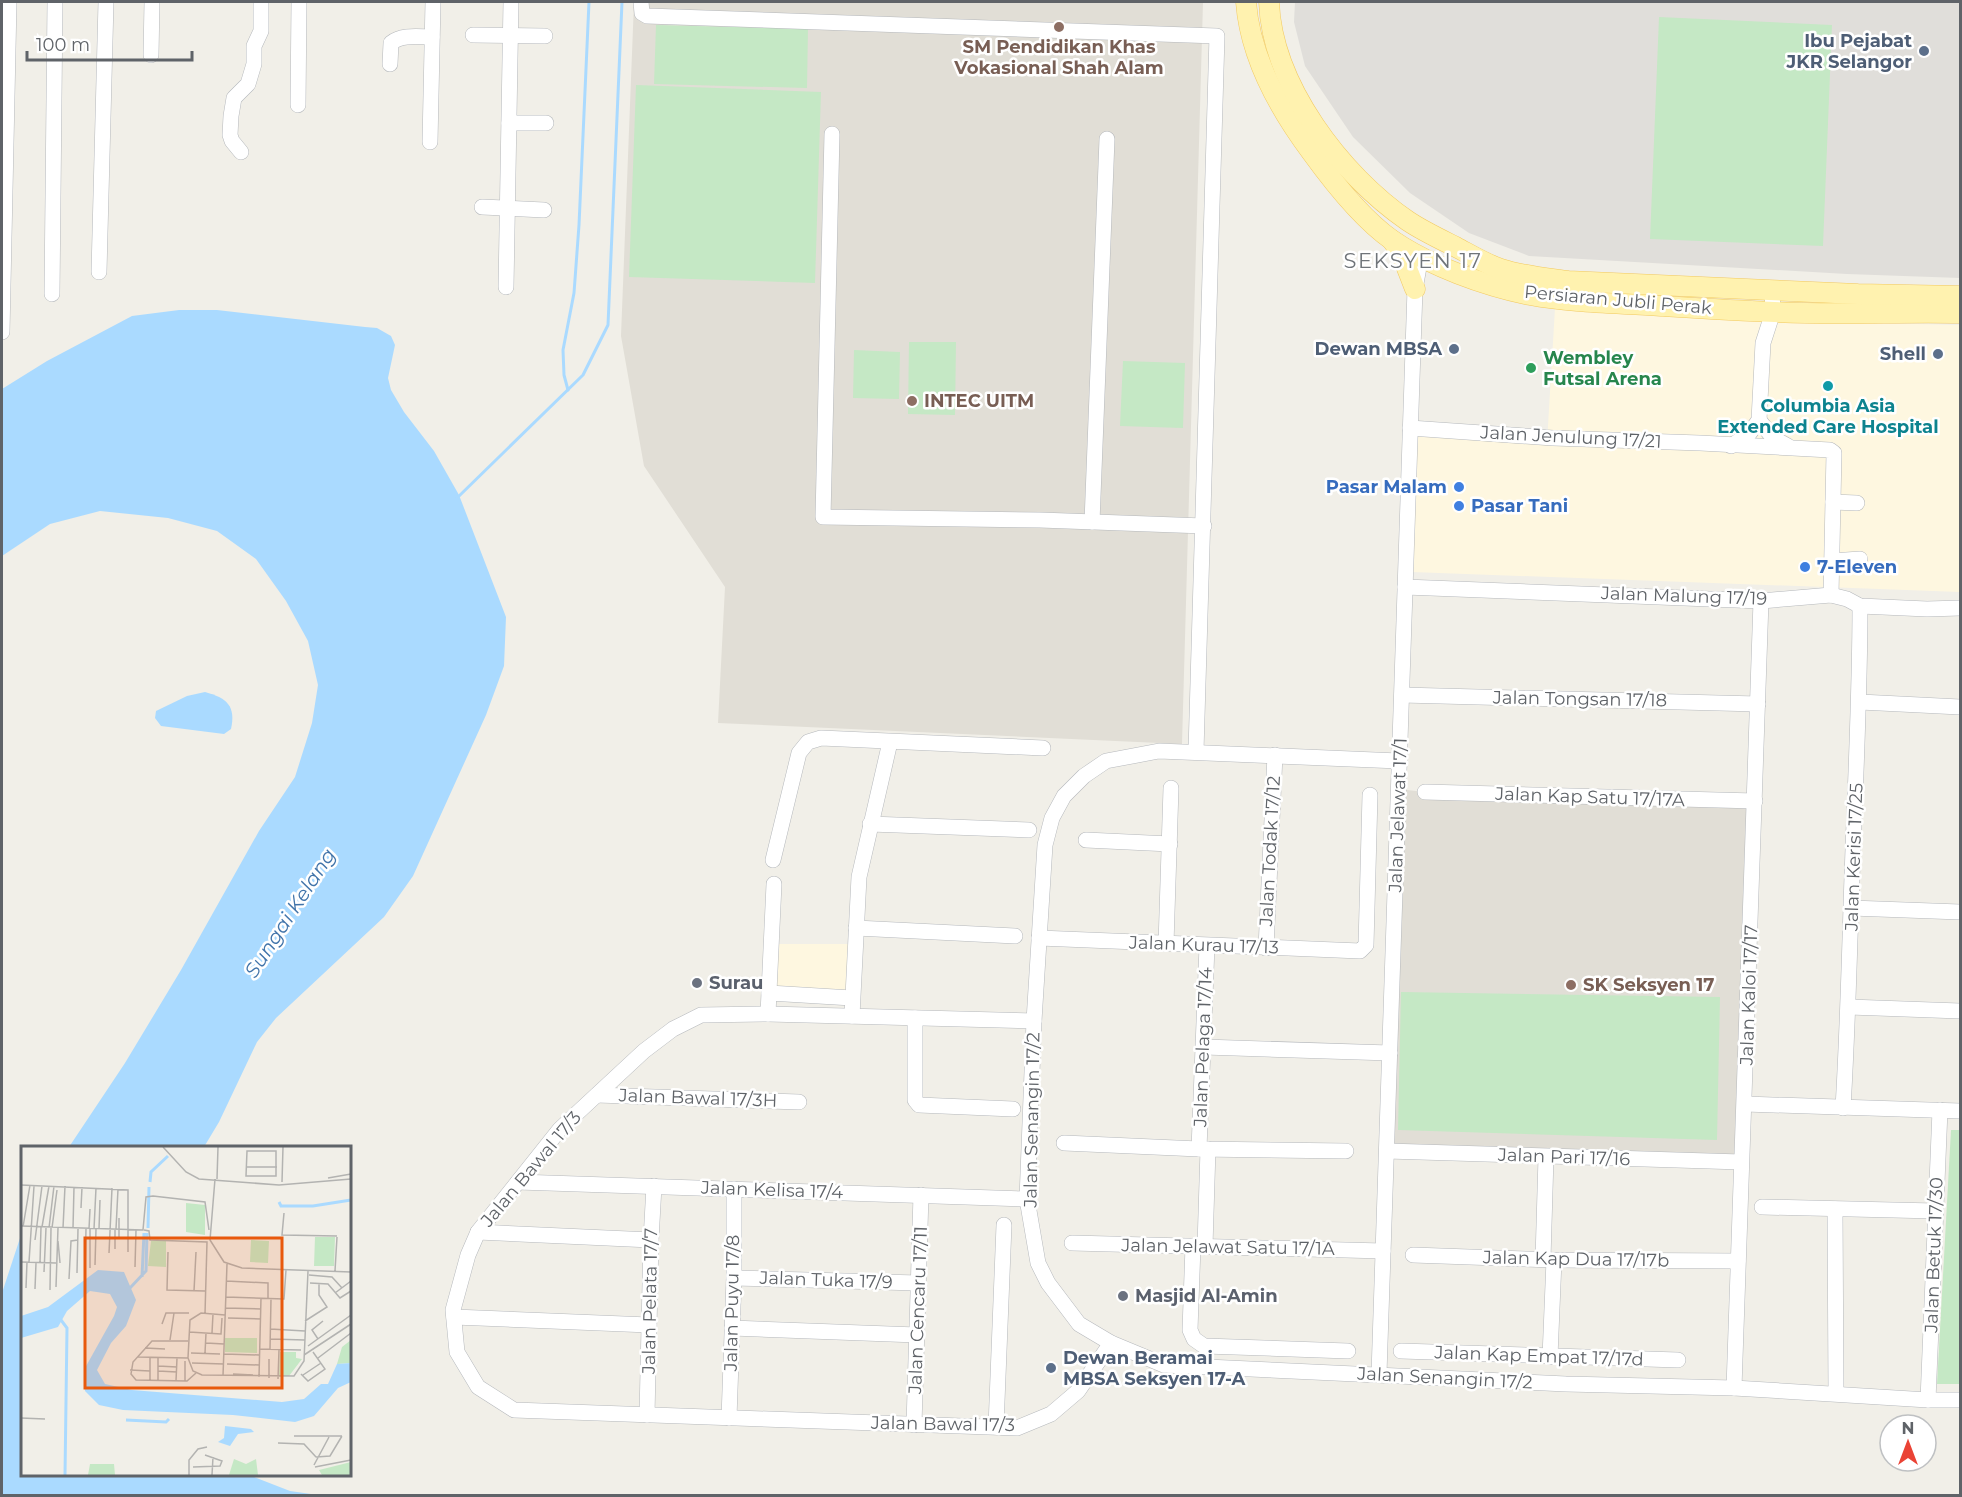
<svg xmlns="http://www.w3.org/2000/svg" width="1962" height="1497" viewBox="0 0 1962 1497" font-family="Montserrat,sans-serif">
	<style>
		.commercial { fill: #fef7e0 }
		.industrial { fill: #e0deda }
		.education { fill: #e1ded6 }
		.green { fill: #c5e8c5 }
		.water { fill: #aadaff }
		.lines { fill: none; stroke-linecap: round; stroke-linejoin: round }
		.stream { stroke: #aadaff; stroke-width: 3 }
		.minor-casing { stroke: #b5b8bc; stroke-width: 16 }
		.major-casing { stroke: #f2c960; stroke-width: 21 }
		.minor { stroke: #fff; stroke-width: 15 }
		.major { stroke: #fff2af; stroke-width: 20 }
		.education-dot { fill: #8d6e63; stroke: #fff; stroke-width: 2 }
		.service-dot { fill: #5c6f8a; stroke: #fff; stroke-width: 2 }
		.leisure-dot { fill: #2e9e5b; stroke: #fff; stroke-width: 2 }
		.culture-dot { fill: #0f9aa8; stroke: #fff; stroke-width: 2 }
		.shop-dot { fill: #3f7fe0; stroke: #fff; stroke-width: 2 }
		.worship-dot { fill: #6b7280; stroke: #fff; stroke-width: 2 }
		.labels { text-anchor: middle; stroke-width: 5; stroke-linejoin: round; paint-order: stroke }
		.service-label { font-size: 18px; font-weight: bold; fill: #4e5e75; stroke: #fff; text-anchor: end }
		.education-label { font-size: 18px; font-weight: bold; fill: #785e54; stroke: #fff; text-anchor: start }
		.street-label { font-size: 18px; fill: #5f6368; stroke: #fff }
		.leisure-label { font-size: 18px; font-weight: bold; fill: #27864d; stroke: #fff; text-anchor: start }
		.culture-label { font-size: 18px; font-weight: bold; fill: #0d838f; stroke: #fff }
		.shop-label { font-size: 18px; font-weight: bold; fill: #366cbe; stroke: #fff; text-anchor: start }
		.worship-label { font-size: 18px; font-weight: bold; fill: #5b616d; stroke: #fff; text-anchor: start }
		.water-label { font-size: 20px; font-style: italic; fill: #4174aa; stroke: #fff }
		.quarter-label { font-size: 21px; letter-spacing: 1.5px; fill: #70757a; stroke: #fff }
		.inset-river { fill: none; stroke: #aadaff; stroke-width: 3 }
		.inset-road { fill: none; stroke: #b3b3b1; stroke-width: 1.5 }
		.view { fill: #e8590c; fill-opacity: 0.15; stroke: #e8590c; stroke-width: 3 }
		.inset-edge { fill: none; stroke: #5f6368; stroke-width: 3 }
	</style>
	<rect width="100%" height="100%" fill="#f1efe8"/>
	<g class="commercial">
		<path d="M1555,308L1782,321L1960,325V592L1412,572L1417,436L1547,443Z"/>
		<path d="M775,944H850L848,993L773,990Z"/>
	</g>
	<path class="industrial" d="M1295,2H1960V278L1847,274L1529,256L1469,233L1410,193L1353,137L1305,66L1294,22Z"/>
	<g class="education">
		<path d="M634,2H1203L1182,744L718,723L725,587L644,466L621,336Z"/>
		<path d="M1398,789L1425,792L1755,801L1741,1162L1387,1151Z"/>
	</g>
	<g class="green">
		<path d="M1659,17L1832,25L1823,246L1650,239Z"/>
		<path d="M656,25L808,29L807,88L654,84Z"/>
		<path d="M636,85L821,92L815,283L629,277Z"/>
		<path d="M909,342H956L955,415L908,414Z"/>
		<path d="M854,350L900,352L899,399L853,398Z"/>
		<path d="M1123,361L1185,363L1183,428L1120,426Z"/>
		<path d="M1401,992L1720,997L1717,1140L1398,1130Z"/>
		<path d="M1951,1130H1960V1384H1937Z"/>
	</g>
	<g class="water">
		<path d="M179,310H217L365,327L377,328L391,336L395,345L388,378L391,390L404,412L434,451L459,495L506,617L504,666L486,715L413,876L384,917L276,1018L257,1042L219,1122L204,1147H69L125,1063L181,970L259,831L295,777L312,723L318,685L308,641L286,601L256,559L217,531L168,518L100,511L50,524L2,556V389L47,361L132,316Z"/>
		<path d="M205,692C227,698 236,706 231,729L224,734L161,726L155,718L156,711L187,696Z"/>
		<path d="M22,1232V1474L249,1475L290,1491L318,1495H2V1293Z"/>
	</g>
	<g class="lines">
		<g class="stream">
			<path d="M568,390L564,375L563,350L574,293L579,225L589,2"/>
			<path d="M457,498L583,375L608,325L622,2"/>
		</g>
		<g class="minor-casing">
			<g id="minor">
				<path d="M641,2L642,13L647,16L1217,36L1196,751"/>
				<path d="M473,35L545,36"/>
				<path d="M151,55L152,2"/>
				<path d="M390,64L391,43C402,34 419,37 432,37"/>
				<path d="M298,105L299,2"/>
				<path d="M509,123H546"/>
				<path d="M832,134L823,517L1040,520L1204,526"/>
				<path d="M430,142L433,2"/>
				<path d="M241,152L232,141L230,135L231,116L234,98L248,84L254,64V46L261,31V2"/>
				<path d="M482,207L544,210"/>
				<path d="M99,272L106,2"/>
				<path d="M506,287L511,2"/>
				<path d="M52,294L55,2"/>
				<path d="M2,332L9,2"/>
				<path d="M1759,420L1773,438L1788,446"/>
				<path d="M1410,428L1553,438L1700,443L1830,450L1834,453L1831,595"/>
				<path d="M1731,446L1749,434L1759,420L1763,343L1773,312L1772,290"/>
				<path d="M1833,502L1857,503"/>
				<path d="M1092,522L1107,139"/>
				<path d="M1832,561L1860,559"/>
				<path d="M1405,587L1761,601L1831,595L1847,599L1860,606L1927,609L1960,608"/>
				<path d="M1402,695L1758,704"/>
				<path d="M1860,702L1960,707"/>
				<path d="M1399,761L1159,751L1106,761L1084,776L1064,796L1052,818L1045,845L1034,1021L1027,1199L1038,1263L1048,1283L1079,1324L1111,1343L1164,1365L1566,1384L1734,1388L1928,1400H1960"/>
				<path d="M1425,792L1755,801"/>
				<path d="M870,824L1029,830"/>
				<path d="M1086,840L1170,844"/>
				<path d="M773,860L799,753L808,742L821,738L1043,748"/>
				<path d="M1851,908L1960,912"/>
				<path d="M856,928L1015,936"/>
				<path d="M1039,938L1360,951L1366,945L1370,795"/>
				<path d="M1166,944L1171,788"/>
				<path d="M1266,948L1275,755"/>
				<path d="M769,993L852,998"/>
				<path d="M1849,1007L1960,1011"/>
				<path d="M768,1014L774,884"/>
				<path d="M852,1016L859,877L890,742"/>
				<path d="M915,1018V1100L919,1105L1013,1109"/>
				<path d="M1034,1021L768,1014L701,1015L673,1029L644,1051L560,1129L478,1232L468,1255L453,1310L457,1352L478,1387L514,1410L1017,1428L1051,1414L1078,1391L1111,1343"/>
				<path d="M1204,1047L1390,1053"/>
				<path d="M597,1095L799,1102"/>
				<path d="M1745,1104L1960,1111"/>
				<path d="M1843,1108C1847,1041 1849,974 1851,907C1854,807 1860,706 1860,606"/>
				<path d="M1064,1143L1199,1149L1346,1151"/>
				<path d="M1199,1149L1207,946"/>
				<path d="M1387,1151L1741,1162"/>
				<path d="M518,1182L1027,1199"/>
				<path d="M1762,1207L1935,1211"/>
				<path d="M1835,1209L1836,1393"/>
				<path d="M478,1232L651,1240"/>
				<path d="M1072,1243L1383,1251"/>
				<path d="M1193,1246L1190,1330L1194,1339L1204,1346L1348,1351"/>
				<path d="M1205,1246L1208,1149"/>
				<path d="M1413,1255L1554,1260L1738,1261"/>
				<path d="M1543,1259L1546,1157"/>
				<path d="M734,1278L918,1283"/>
				<path d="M454,1317L649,1325"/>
				<path d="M732,1328L917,1335"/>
				<path d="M1401,1351L1678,1360"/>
				<path d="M1550,1357L1554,1260"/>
				<path d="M1379,1374L1415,289L1421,256"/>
				<path d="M1734,1388L1761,601"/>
				<path d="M1928,1400L1940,1110"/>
				<path d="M647,1415L651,1240L654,1186"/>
				<path d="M729,1418L734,1278V1189"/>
				<path d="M914,1425L921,1195"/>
				<path d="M996,1427L1004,1225"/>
			</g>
		</g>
		<g class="major-casing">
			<g id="major">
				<path d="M1246,2C1250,57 1279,109 1312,153C1333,182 1362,219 1392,240C1430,266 1485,286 1530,295C1573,303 1618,303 1661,306C1710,309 1758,312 1806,313C1858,314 1909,312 1960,313"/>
				<path d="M1269,2C1272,85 1341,175 1408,221C1423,231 1440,239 1456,247C1471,255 1486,264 1501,269C1523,276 1546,278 1568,281L1858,294L1960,296"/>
				<path d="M1392,240L1401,253L1415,289"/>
			</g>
		</g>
		<use href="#minor" class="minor"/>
		<use href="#major" class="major"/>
	</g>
	<g class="education-dot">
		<circle cx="1059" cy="27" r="6"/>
		<circle cx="912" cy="401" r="6"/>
		<circle cx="1571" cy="985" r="6"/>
	</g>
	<g class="service-dot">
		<circle cx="1924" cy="51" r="6"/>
		<circle cx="1454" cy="349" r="6"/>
		<circle cx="1938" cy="354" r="6"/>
		<circle cx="1051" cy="1368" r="6"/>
	</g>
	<circle class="leisure-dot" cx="1531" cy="368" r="6"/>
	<circle class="culture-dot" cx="1828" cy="386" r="6"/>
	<g class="shop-dot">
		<circle cx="1459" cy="487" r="6"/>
		<circle cx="1459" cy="506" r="6"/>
		<circle cx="1805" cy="567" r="6"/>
	</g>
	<g class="worship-dot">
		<circle cx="697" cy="983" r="6"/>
		<circle cx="1123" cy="1296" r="6"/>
	</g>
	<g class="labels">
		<g class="service-label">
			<text x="1912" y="47">Ibu Pejabat<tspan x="1912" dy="21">JKR Selangor</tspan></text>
			<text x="1442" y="355">Dewan MBSA</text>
			<text x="1926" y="360">Shell</text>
			<text x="1063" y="1364" text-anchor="start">Dewan Beramai<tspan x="1063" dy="21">MBSA Seksyen 17-A</tspan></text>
		</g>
		<g class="education-label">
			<text x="1059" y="53" text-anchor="middle">SM Pendidikan Khas<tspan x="1059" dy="21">Vokasional Shah Alam</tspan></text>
			<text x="924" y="407">INTEC UITM</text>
			<text x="1583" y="991">SK Seksyen 17</text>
		</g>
		<g class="street-label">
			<text transform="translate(1618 300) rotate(5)" y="6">Persiaran Jubli Perak</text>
			<text transform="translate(1571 437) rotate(3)" y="6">Jalan Jenulung 17/21</text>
			<text transform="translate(1684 596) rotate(2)" y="6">Jalan Malung 17/19</text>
			<text transform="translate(1580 699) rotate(1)" y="6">Jalan Tongsan 17/18</text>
			<text transform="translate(1590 797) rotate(2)" y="6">Jalan Kap Satu 17/17A</text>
			<text transform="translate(1398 815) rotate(-88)" y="6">Jalan Jelawat 17/1</text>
			<text transform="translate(1270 851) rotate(-87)" y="6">Jalan Todak 17/12</text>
			<text transform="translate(1854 857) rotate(-88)" y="6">Jalan Kerisi 17/25</text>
			<text transform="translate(1204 945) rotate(2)" y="6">Jalan Kurau 17/13</text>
			<text transform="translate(1749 995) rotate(-88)" y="6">Jalan Kaloi 17/17</text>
			<text transform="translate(1203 1047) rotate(-88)" y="6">Jalan Pelaga 17/14</text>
			<text transform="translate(698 1098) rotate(2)" y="6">Jalan Bawal 17/3H</text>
			<text transform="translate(1032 1120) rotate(-89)" y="6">Jalan Senangin 17/2</text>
			<text transform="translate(1564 1157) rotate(2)" y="6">Jalan Pari 17/16</text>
			<text transform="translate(531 1169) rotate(-50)" y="6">Jalan Bawal 17/3</text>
			<text transform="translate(772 1190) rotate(2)" y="6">Jalan Kelisa 17/4</text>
			<text transform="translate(1228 1247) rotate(1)" y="6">Jalan Jelawat Satu 17/1A</text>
			<text transform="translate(1934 1255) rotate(-88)" y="6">Jalan Betuk 17/30</text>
			<text transform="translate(1576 1259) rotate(1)" y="6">Jalan Kap Dua 17/17b</text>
			<text transform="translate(826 1280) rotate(2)" y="6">Jalan Tuka 17/9</text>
			<text transform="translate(650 1301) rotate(-89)" y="6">Jalan Pelata 17/7</text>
			<text transform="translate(732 1303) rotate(-89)" y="6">Jalan Puyu 17/8</text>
			<text transform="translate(918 1310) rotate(-88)" y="6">Jalan Cencaru 17/11</text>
			<text transform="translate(1539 1356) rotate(2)" y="6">Jalan Kap Empat 17/17d</text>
			<text transform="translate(1445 1378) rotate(3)" y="6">Jalan Senangin 17/2</text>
			<text transform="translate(943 1424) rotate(1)" y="6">Jalan Bawal 17/3</text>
		</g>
		<g class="leisure-label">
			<text x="1543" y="364">Wembley<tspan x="1543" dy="21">Futsal Arena</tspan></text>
		</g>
		<g class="culture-label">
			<text x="1828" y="412">Columbia Asia<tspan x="1828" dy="21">Extended Care Hospital</tspan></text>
		</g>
		<g class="shop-label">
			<text x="1447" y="493" text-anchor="end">Pasar Malam</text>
			<text x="1471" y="512">Pasar Tani</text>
			<text x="1817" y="573">7-Eleven</text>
		</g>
		<g class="worship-label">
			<text x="709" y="989">Surau</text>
			<text x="1135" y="1302">Masjid Al-Amin</text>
		</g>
		<g class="water-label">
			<text transform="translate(290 913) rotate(-57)" y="7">Sungai Kelang</text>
		</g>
		<g class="quarter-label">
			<text x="1413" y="268">SEKSYEN 17</text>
		</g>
	</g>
	<g transform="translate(21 1146)">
		<rect width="330" height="330" fill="#f1efe8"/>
		<path d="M165,57L184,59V89L165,86ZM294,91H314L313,120H293ZM230,94L248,95L247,117L229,116ZM130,95H145V121L127,120ZM204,192H236V207L204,206ZM330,194V217L316,218L321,201ZM259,206H275V212L281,213L268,230L258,231ZM213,313L225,318L235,313L237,329H208ZM330,316V329H301L298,324ZM69,318H93L94,329H67Z" fill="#c5e8c5"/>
		<path d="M77,124L103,126L115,154L105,180L90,197L76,224L84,238L111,244L261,256L283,253L300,238H307L316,218L330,217V236L317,242L293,270L274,276L212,269L102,264L78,259L64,245V222L93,170L96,161L89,148L69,145L46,165L37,181L0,192V170L27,161ZM204,280L230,283L233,286L217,288L209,300L197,296L203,292Z" fill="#aadaff"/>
		<path class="inset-river" d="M129,36L130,26L147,10M258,56L260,60H292L330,54M127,82L128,41M121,131L123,87M109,142L125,125L126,87M40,174L46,182L44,329M105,274L145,276L148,273"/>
		<path class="inset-road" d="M142,1L165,26L178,33L258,39L330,33M226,5H255V30H225ZM225,21H256M307,32L330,28M194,33L189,94L203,116L221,122L330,126M196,33L197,1M261,36L262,1M0,39L107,44V106M60,62L61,41M263,67L261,89L316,90M0,80L122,84L125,51L132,50L184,56L188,84M2,81L9,39M21,81L28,40M28,82L33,40M31,82L36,44M42,82L44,40M52,82L53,41M68,83L69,63M73,83L75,42M78,83L79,54M95,83L97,43M123,84L128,85L129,94L186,96L184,168M98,92V72M14,94L21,40M37,95L39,117M94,103V83M147,106L146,144L184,145M88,107L91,42M0,116L35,117M8,116L13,40M19,117L20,81M74,119L75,83M114,121L115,84M69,122V83M314,125L316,91M23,126L25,82M64,126L65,83M56,127L57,83M288,129L311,131L321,142M48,133L50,95L57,94M205,135L247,137V152M289,137L307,138L319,152L330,145M35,141L37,82M5,142L6,116M14,143L15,117M29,144L30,82M173,145L175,106M314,147L330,135M205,151L263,153L265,124M204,162L240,163M204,169L180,167L169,174L167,212L172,225L181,229L273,230L283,215L287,125M207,172L240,173M284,175L306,161L298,149V137M141,178L145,167H168M249,183L284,185M168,186L200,188L201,172M191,187L192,168M249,193L284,194M297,193L291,184L302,175M149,194L153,167M167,195H131L112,216L110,228L115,234L166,235L175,227M185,197L203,198M287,200L330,169M124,202L144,203M239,203L280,204M249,203L250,153M170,207L199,208M184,207L185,187M203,208L238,209M283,209L330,178M117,211L167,212M297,212L330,187M248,213V232M171,217L203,218M206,218L238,219M137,220L156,221M109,224L129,225M137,225L156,226M212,228L232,229M280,228L287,235L304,223L292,206M282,229L300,217M202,230L206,118M238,231L240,152M257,233L258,204M129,234V211M137,234V211M155,235L156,212M164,235V215M0,272L24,273M273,290H321M257,297L283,298L295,311M295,311L309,310L321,290M293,319L308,291M172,321L199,320L201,315L184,309M294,321L330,314M168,329V314L177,303L186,301M191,329L192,311"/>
		<path class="view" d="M64,92H261V242H64Z"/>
		<rect width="330" height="330" class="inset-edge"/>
	</g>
	<rect width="1962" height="1497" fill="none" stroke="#5f6368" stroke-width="6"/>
	<g transform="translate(1908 1443)"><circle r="28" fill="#ffffff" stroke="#bfc1c3" stroke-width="1.5"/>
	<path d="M0-4.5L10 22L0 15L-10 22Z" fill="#ea4335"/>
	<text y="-9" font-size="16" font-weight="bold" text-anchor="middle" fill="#5f6368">N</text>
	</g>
	<path d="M27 51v9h165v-9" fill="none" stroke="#5f6368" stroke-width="3"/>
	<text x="36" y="51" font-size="18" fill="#5f6368" stroke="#ffffff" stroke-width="4.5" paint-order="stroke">100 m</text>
</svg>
